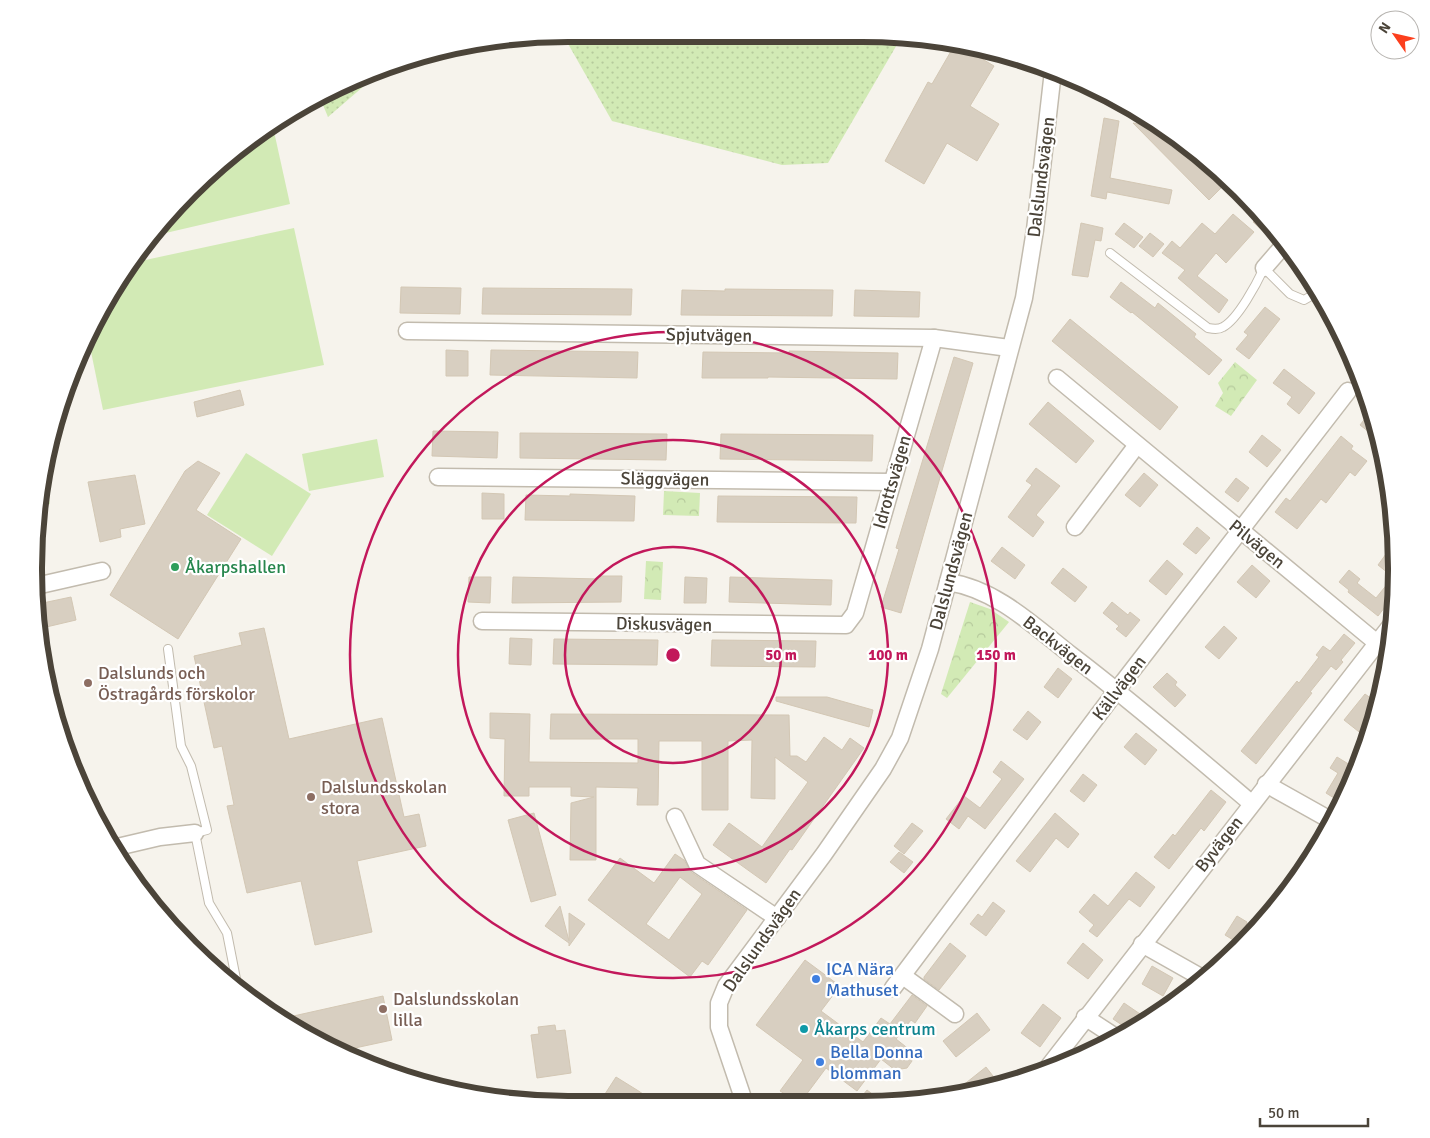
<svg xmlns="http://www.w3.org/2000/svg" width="1430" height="1138" viewBox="0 0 1430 1138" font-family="Signika,sans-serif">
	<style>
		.grass { fill: url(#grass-dots) }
		.forest { fill: url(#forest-crowns) }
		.pitch { fill: #d2eab5 }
		.building { fill: #d8cfc1; stroke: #d3c7b4; fill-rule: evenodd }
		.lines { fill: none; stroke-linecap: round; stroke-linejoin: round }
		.lane-casing { stroke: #c2bbae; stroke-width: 10 }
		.street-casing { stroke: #c2bbae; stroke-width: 19 }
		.lane { stroke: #fff; stroke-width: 8 }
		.street { stroke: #fff; stroke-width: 16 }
		.ring { fill: none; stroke: #c2185b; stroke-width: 2.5 }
		.leisure-dot { fill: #2e9e5b; stroke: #fff; stroke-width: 2 }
		.education-dot { fill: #8d6e63; stroke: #fff; stroke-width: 2 }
		.shop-dot { fill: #3f7fe0; stroke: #fff; stroke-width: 2 }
		.culture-dot { fill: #0f9aa8; stroke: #fff; stroke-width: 2 }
		.labels { text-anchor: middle; stroke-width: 4.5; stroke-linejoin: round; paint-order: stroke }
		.street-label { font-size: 18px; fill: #4b4439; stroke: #fff }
		.leisure-label { font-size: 18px; fill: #27864d; stroke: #fff; text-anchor: start }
		.education-label { font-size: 18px; fill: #785e54; stroke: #fff; text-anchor: start }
		.shop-label { font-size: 18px; fill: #366cbe; stroke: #fff; text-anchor: start }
		.culture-label { font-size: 18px; fill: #0d838f; stroke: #fff; text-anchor: start }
		.rim { fill: none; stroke: #4b4439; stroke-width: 6 }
		.centre { fill: #c2185b; stroke: #fff; stroke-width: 2.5 }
		.ring-label { font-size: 15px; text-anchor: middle; font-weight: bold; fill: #c2185b; stroke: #fff; stroke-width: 4.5; stroke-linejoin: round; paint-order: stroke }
	</style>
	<defs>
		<pattern id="grass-dots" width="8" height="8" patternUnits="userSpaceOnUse" patternTransform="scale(1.25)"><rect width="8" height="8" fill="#d2eab5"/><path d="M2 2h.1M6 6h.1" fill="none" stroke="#b6ca9c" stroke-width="1.8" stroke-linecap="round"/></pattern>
		<pattern id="forest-crowns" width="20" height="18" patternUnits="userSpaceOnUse" patternTransform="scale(1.25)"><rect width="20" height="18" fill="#d2eab5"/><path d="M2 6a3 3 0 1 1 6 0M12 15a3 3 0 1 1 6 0" fill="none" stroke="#b6ca9c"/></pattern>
	</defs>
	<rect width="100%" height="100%" fill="#f6f3ec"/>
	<g class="grass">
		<path d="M563,35H896L902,36L828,163L782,165L612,121Z"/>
		<path d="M379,73L328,117L320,98Z"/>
	</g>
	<g class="forest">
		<path d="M1235,362L1257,380L1231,416L1215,406L1223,393L1218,383Z"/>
		<path d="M664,491L700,493L699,516L663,515Z"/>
		<path d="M646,561L663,562L661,600L644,599Z"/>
		<path d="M970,602L990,609L1009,622L947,698L941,694Z"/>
	</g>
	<g class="pitch">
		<path d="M273,127L290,204L157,235L191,190Z"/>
		<path d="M294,228L324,365L103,410L89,342L106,301L136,262Z"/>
		<path d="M377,439L384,477L309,491L302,454Z"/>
		<path d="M246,453L311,494L272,556L207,515Z"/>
		<path d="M45,481L50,504L42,506Z"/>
	</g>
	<g class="building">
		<path d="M954,46L964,48L994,66L970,106L999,124L977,161L947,143L924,184L885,161L928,82L932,84Z"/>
		<path d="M1104,118L1119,121L1110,178L1172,190L1169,204L1107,192L1106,199L1091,196Z"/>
		<path d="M1133,123L1161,128L1193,151L1225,184L1209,200Z"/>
		<path d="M1233,214L1254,232L1226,263L1216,253L1197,276L1228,300L1219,313L1178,278L1185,270L1162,253L1172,241L1180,248L1202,223L1215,234Z"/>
		<path d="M1261,214L1278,237L1274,241L1253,222Z"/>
		<path d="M1081,223L1103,228L1101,241L1095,240L1088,277L1072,275Z"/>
		<path d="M1124,223L1143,237L1134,248L1115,234Z"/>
		<path d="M1150,233L1164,244L1153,257L1139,246Z"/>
		<path d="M1121,282L1155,308L1158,303L1196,334L1194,337L1222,360L1209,375L1132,312L1131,313L1110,297Z"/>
		<path d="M401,287L461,288L460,314L400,313Z"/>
		<path d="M483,288L632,289L631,315L482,314Z"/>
		<path d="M725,289L833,290L832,316L681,315L682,290L725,291Z"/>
		<path d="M855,290L920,292L919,317L854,316Z"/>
		<path d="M1265,307L1280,319L1249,359L1236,349L1248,335L1244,332Z"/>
		<path d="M1070,319L1178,407L1160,430L1052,341Z"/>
		<path d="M446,350L468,351V376H446Z"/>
		<path d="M491,350L638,352L637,378L490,375Z"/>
		<path d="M789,351L898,353L897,379L768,377V378H702L703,352L789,353Z"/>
		<path d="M954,357L973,363L901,613L881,607L899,549L896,548Z"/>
		<path d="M1284,369L1315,393L1299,414L1287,404L1292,397L1273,383Z"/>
		<path d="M240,390L244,405L197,417L194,402Z"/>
		<path d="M1048,402L1094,441L1076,463L1029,424Z"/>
		<path d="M1371,411L1374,422L1378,439L1360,425Z"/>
		<path d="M433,431L498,432L497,458L432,456Z"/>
		<path d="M520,433L667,434L666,460L520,458Z"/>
		<path d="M721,434L873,435L872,461L720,459Z"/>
		<path d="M1262,435L1281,450L1267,467L1249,452Z"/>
		<path d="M1341,436L1353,446L1351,449L1367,461L1355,476L1350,472L1326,503L1321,499L1297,529L1275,512L1286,498L1290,501Z"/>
		<path d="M198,461L220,473L196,510L241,539L178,639L110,595L185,471Z"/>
		<path d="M1036,468L1060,486L1036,515L1044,522L1033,537L1008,517L1032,485L1026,481Z"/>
		<path d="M1144,473L1158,485L1140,507L1125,495Z"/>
		<path d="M135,475L145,524L120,529L121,537L100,542L88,482Z"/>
		<path d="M1236,478L1249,488L1238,502L1225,492Z"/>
		<path d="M482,493L504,494V519H482Z"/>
		<path d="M570,494L635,496L634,521L525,520L526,495L570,496Z"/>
		<path d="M718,496L857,497L856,523L717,522Z"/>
		<path d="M1197,527L1210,538L1196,554L1183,544Z"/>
		<path d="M1002,547L1025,565L1015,579L991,561Z"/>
		<path d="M1386,554L1394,560L1395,594L1378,616L1348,592L1349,590L1339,582L1349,570L1360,579L1357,583L1376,598L1393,577L1378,565Z"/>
		<path d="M1167,560L1183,574L1166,595L1149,581Z"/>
		<path d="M1252,565L1270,581L1256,598L1237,582Z"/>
		<path d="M1063,568L1087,587L1075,602L1051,583Z"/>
		<path d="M600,576H622L621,602L512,603L513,577L600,579Z"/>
		<path d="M469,577H491L490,603L468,602Z"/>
		<path d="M685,577L707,578L706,603H684Z"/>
		<path d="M730,577L832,580L831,605L729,602Z"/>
		<path d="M71,597L76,620L42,628L38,604Z"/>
		<path d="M1112,602L1128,615L1130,612L1140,620L1126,637L1116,629L1119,626L1103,613Z"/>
		<path d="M1224,626L1237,638L1219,659L1205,647Z"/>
		<path d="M264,628L289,739L382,718L404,817L419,814L426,846L357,861L372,932L315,945L301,881L247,893L227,806L234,805L222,746L214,748L194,656L242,645L239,633Z"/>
		<path d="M1344,634L1355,643L1341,660L1343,662L1336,670L1331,666L1310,692L1312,693L1256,764L1241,751L1297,681L1299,683L1319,657L1316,655L1323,646L1330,651Z"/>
		<path d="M510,638L532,639L531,665L509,664Z"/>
		<path d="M554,639L658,640L657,665L553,664Z"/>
		<path d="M712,640L816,641L815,667L711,666Z"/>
		<path d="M1058,668L1072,679L1058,698L1044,687Z"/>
		<path d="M1167,673L1177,682L1175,685L1186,695L1175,707L1153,687Z"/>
		<path d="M1365,694L1379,704L1372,723L1363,735L1344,720Z"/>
		<path d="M776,697H827L873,710L869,727L776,701Z"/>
		<path d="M1028,711L1041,722L1027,740L1013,730Z"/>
		<path d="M490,713L530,714L529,762L638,763V739H550L551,714L789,715L790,756H797L806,762L824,737L842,750L850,738L864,748L792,850L790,849L766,883L713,845L729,823L762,847L808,782L775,757V799L751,798L752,740L728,741V810H702V741H659L658,805H637L638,788L596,787V860H570L571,803L594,797L571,796V787H529V796H504L505,739L490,738Z"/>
		<path d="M1136,733L1157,750L1145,765L1124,747Z"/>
		<path d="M1337,757L1355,768L1342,803L1326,793L1338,773L1330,768Z"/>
		<path d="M1001,761L1024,779L985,829L968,816L959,829L946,819L964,796L980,808L1002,779L993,772Z"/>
		<path d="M1083,774L1097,785L1084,802L1070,791Z"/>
		<path d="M1211,790L1226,802L1204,831L1201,828L1169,869L1154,857L1173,834L1175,836Z"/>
		<path d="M534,813L556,895L531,902L508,820Z"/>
		<path d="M1055,813L1079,834L1068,848L1056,838L1030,872L1016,861Z"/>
		<path d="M912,823L923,831L904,854L894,846Z"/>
		<path d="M899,852L913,862L904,873L890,862Z"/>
		<path d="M675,854L684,860L691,872L747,910L708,965L702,961L690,977L588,900L620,858L654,883ZM680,877L702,894L669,940L646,924Z"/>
		<path d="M1136,872L1155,887L1140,907L1129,899L1097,937L1089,931L1094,925L1079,912L1094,894L1108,906Z"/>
		<path d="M993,902L1005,911L986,936L970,924L978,914L982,917Z"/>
		<path d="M560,906L569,941V913L585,924L569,946V943L545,926Z"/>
		<path d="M1237,916L1247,922L1246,925L1253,930L1240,944L1225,935Z"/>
		<path d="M950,943L966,956L939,990L924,979V977Z"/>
		<path d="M1083,943L1103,960L1088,979L1067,963Z"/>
		<path d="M805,960L840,986L821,1011L863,1042L881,1018L890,1024L912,995L927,1006L915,1023L911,1020L896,1039L910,1050L912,1061L907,1068L895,1070L881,1059L857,1091L826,1068L800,1103L780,1091L803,1060L756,1025Z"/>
		<path d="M1152,966L1173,978L1163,996L1142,984Z"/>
		<path d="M383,996L392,1040L341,1051L280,1019Z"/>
		<path d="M1124,1003L1143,1016L1131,1031L1113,1019Z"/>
		<path d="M1043,1004L1061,1018L1040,1047L1021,1033Z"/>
		<path d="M977,1013L990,1030L956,1057L943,1041Z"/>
		<path d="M555,1025L556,1031L565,1030L571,1073L537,1078L531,1035L539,1034L538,1027Z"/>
		<path d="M986,1067L996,1080L986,1088L952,1094Z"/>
		<path d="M616,1077L637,1090L658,1104H608L612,1098L605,1094Z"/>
		<path d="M867,1090L884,1103H857Z"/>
	</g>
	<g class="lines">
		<g class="lane-casing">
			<g id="lane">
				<path d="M1110,253L1208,328C1213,329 1218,330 1223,327C1238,319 1257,283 1264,268L1290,294L1304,300L1318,292"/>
				<path d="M168,649L181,746L191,766L207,830L195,833L209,903L227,933L237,984"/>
			</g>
		</g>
		<g class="street-casing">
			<g id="street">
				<path d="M1264,268L1284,245"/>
				<path d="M407,331L934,338L1009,348"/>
				<path d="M1057,378L1377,643"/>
				<path d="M438,477L892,482"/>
				<path d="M1075,527L1137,445"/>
				<path d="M948,582C996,589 1034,626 1071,655C1133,702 1192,753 1251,803"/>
				<path d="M36,586L102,571"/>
				<path d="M482,621L846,625L855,613L934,338"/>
				<path d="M1266,784L1332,821"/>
				<path d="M675,817L697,864L777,918"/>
				<path d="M113,848L160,837L195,833"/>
				<path d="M1142,944L1204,979"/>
				<path d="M903,976L955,1014"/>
				<path d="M893,988L1117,690L1348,391"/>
				<path d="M1085,1017L1117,1038"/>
				<path d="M1049,1066L1392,624"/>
				<path d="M745,1104L719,1027V1003L726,986L824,854L883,769L900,738L930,649L1024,298L1035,230L1053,71"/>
			</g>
		</g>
		<use href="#lane" class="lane"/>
		<use href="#street" class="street"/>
	</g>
	<g class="ring">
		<circle cx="673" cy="655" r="108"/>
		<circle cx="673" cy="655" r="215"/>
		<circle cx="673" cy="655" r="323"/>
	</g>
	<circle class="leisure-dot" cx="175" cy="567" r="5"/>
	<g class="education-dot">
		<circle cx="88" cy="683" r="5"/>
		<circle cx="311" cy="797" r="5"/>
		<circle cx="383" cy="1009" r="5"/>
	</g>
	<g class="shop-dot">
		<circle cx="816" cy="979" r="5"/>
		<circle cx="820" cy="1062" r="5"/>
	</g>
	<circle class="culture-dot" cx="804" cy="1029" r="5"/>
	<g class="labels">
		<g class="street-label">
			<text transform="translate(1041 177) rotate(-83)" y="6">Dalslundsvägen</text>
			<text transform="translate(709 335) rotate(1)" y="6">Spjutvägen</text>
			<text transform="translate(665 479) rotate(1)" y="6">Släggvägen</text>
			<text transform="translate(892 482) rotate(-74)" y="6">Idrottsvägen</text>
			<text transform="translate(1257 544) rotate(39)" y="6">Pilvägen</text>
			<text transform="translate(951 571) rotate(-75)" y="6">Dalslundsvägen</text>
			<text transform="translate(664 624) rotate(1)" y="6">Diskusvägen</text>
			<text transform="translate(1058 645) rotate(38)" y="6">Backvägen</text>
			<text transform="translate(1119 688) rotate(-53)" y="6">Källvägen</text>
			<text transform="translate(1219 844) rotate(-52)" y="6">Byvägen</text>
			<text transform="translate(762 940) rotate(-55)" y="6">Dalslundsvägen</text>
		</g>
		<g class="leisure-label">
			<text x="185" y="573">Åkarpshallen</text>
		</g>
		<g class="education-label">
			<text x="98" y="679">Dalslunds och<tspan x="98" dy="21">Östragårds förskolor</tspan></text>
			<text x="321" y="793">Dalslundsskolan<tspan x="321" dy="21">stora</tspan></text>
			<text x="393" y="1005">Dalslundsskolan<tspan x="393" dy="21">lilla</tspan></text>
		</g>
		<g class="shop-label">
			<text x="826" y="975">ICA Nära<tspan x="826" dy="21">Mathuset</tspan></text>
			<text x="830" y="1058">Bella Donna<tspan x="830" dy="21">blomman</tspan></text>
		</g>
		<g class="culture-label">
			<text x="814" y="1035">Åkarps centrum</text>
		</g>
	</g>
	<path d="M0 0H1430V1138H0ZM568 42H862A526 526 0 0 1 1388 568V570A526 526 0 0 1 862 1096H568A526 526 0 0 1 42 570V568A526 526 0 0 1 568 42Z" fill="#fff" fill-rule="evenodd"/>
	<path class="rim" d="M568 42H862A526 526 0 0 1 1388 568V570A526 526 0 0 1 862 1096H568A526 526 0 0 1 42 570V568A526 526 0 0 1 568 42Z"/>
	<circle cx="673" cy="655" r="8" class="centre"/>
	<g class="ring-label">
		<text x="781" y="660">50 m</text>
		<text x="888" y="660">100 m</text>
		<text x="996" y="660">150 m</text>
	</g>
	<g transform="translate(1395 35) rotate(304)"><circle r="24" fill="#ffffff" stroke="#b7b4b0"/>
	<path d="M0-4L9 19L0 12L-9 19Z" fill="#fc3f1d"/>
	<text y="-8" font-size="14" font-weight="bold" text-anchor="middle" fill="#4b4439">N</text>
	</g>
	<path d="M1260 1118v8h108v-8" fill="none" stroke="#4b4439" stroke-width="2.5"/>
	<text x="1268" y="1118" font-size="15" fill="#4b4439" stroke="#ffffff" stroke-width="4" paint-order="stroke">50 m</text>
</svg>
